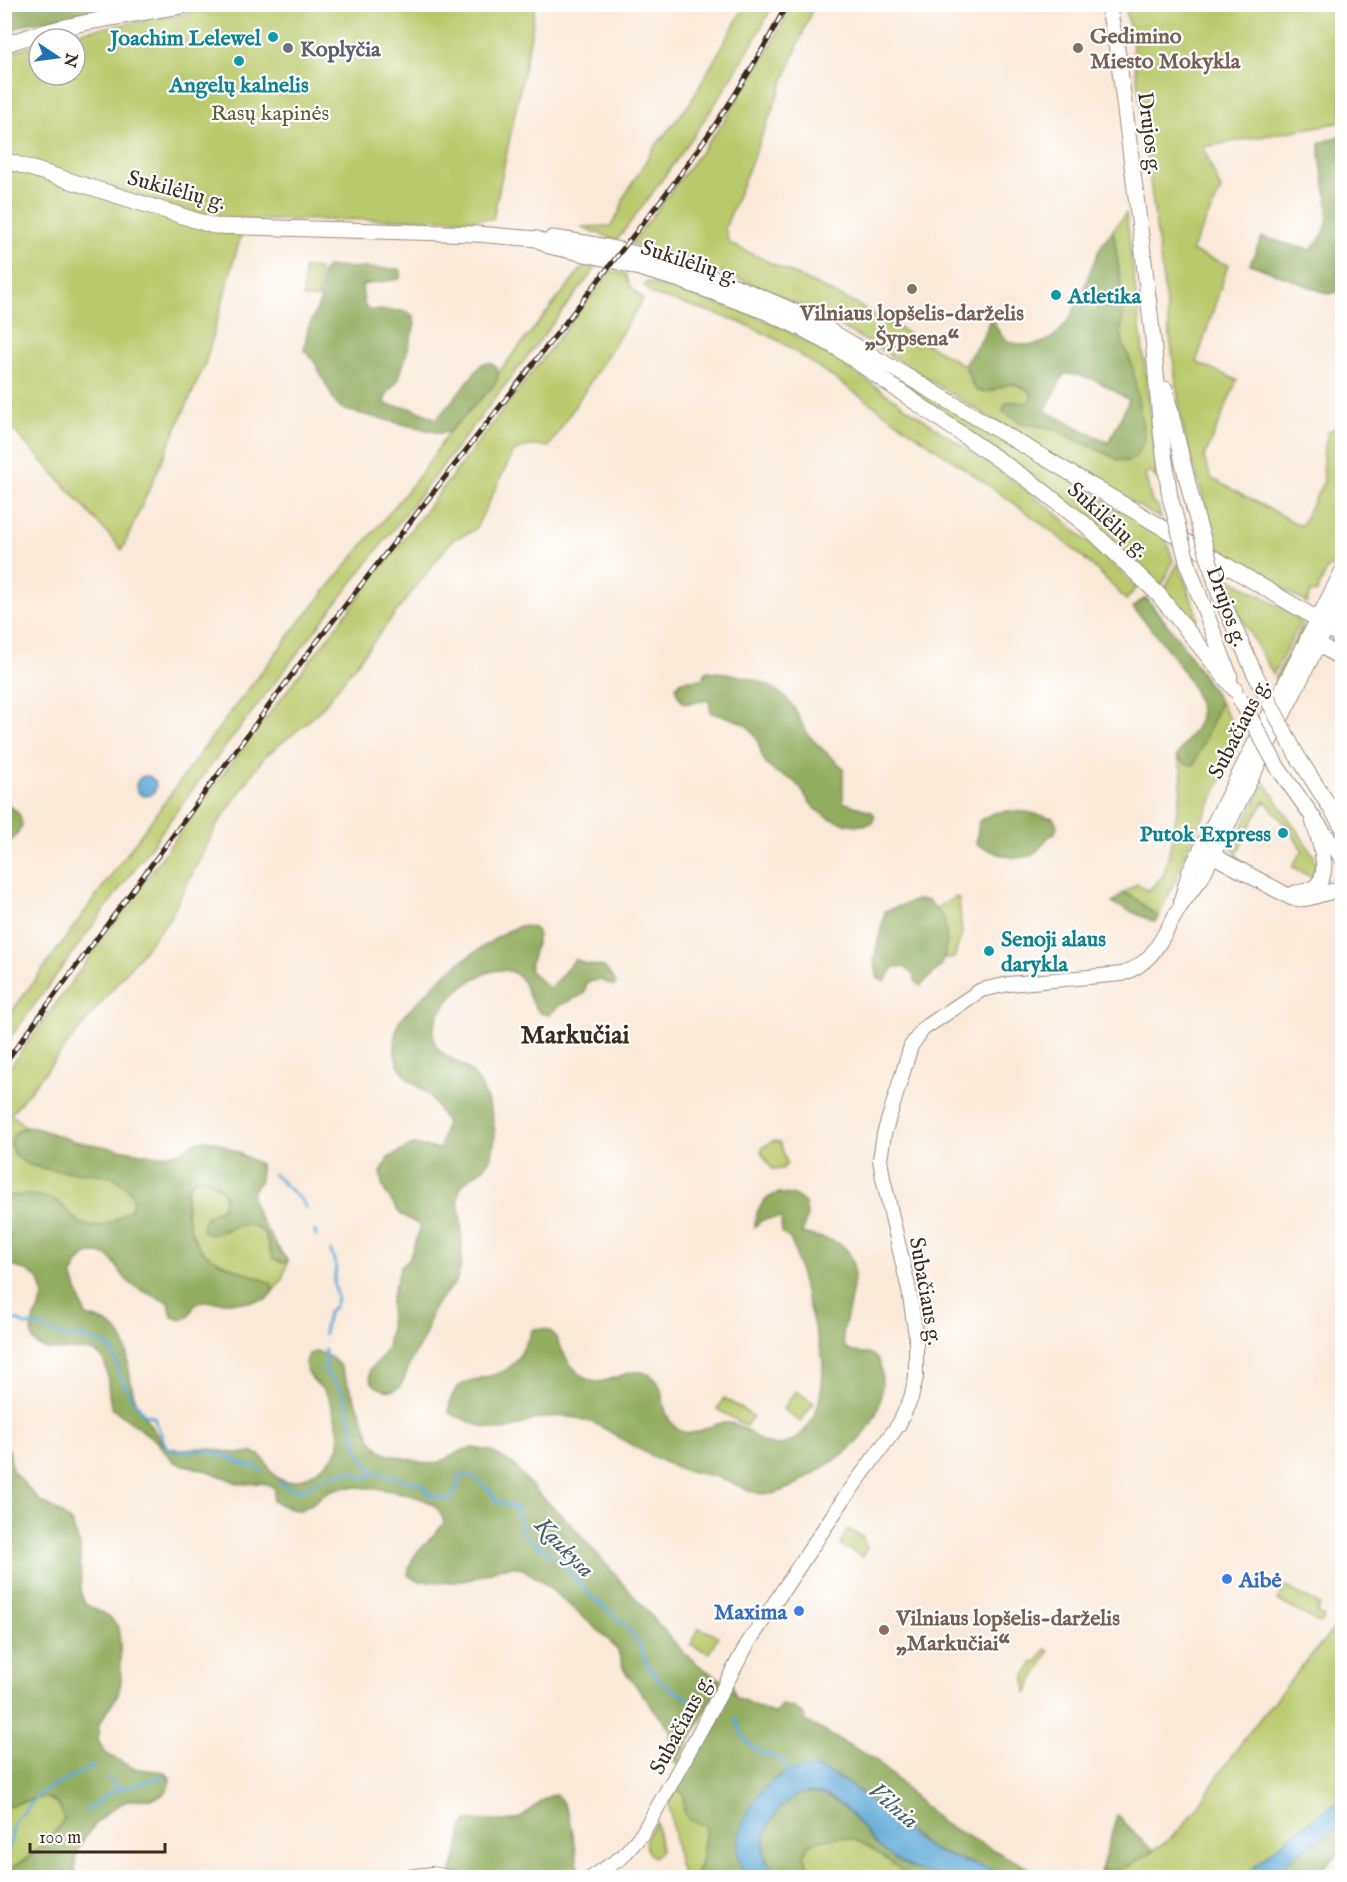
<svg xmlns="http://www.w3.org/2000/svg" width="1347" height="1882" viewBox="0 0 1347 1882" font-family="'IM FELL English',serif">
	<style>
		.green { fill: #bac96c; stroke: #7a7a45; stroke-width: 1.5 }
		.forest { fill: #93ad60; stroke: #676c3f; stroke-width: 1.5; fill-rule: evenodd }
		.water { fill: #5fa9d7; stroke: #4d6a7a; stroke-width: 1.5 }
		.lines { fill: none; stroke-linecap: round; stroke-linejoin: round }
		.stream { stroke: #5fa9d7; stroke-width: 3 }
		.secondary-casing { stroke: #9a8a7b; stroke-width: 16 }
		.primary-casing { stroke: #9a8a7b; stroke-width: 17 }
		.secondary { stroke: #fff; stroke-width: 14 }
		.primary { stroke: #fff; stroke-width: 15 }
		.rail-casing { stroke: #3b2a1e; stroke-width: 5 }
		.rail { stroke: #fff; stroke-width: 3; stroke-dasharray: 9; stroke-linecap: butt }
		.primary-bridge-casing { stroke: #9a8a7b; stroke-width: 17; stroke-linecap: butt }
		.primary-bridge { stroke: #fff; stroke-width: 15 }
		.culture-dot { fill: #0f9aa8; stroke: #fff; stroke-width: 2 }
		.worship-dot { fill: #6b7280; stroke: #fff; stroke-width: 2 }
		.education-dot { fill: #8d6e63; stroke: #fff; stroke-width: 2 }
		.shop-dot { fill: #3f7fe0; stroke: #fff; stroke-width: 2 }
		.labels { text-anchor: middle; stroke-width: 4.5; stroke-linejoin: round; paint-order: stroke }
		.education-label { font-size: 22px; font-weight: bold; fill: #785e54; stroke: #fff; text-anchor: start }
		.culture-label { font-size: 22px; font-weight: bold; fill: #0d838f; stroke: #fff; text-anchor: end }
		.worship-label { font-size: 22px; font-weight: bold; fill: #5b616d; stroke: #fff; text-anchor: start }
		.park-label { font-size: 22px; fill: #615a35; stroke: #fff }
		.street-label { font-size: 22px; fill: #3b2a1e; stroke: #fff }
		.shop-label { font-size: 22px; font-weight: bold; fill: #366cbe; stroke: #fff; text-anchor: start }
		.water-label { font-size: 24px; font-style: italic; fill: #495d68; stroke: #fff }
		.quarter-label { font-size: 26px; font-weight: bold; fill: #3b2a1e; stroke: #fff }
	</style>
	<rect width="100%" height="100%" fill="#fff"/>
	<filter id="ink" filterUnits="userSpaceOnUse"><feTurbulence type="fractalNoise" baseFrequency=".0167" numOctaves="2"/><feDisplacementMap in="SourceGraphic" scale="12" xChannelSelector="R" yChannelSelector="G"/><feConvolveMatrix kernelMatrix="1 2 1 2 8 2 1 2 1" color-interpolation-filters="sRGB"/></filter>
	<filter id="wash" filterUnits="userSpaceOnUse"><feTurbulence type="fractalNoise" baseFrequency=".008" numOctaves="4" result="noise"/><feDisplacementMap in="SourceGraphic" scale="24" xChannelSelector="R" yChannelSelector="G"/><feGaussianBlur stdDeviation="1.35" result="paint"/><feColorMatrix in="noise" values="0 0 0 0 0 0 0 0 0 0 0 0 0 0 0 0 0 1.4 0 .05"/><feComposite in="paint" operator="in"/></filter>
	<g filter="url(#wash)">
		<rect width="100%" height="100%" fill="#f9e9d8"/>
		<g class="green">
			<path d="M746,4L773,5C730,89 674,165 617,240L581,227L611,226L620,211L624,197L653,149L690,103Z"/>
			<path d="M234,5H535L531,35L493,219L216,220L5,155V59L10,52L39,44V75H75V39H51L61,35Z"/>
			<path d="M792,5H814L725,228L729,243L854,303L964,365L969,374L972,385L992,391C1007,383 1016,381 1030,391L1032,398L1026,403L1009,402L1045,427L1054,429L1119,460L1127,461L1132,365L1123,344L1121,331L1124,307L1113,230L1126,213L1154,440L1157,479L1150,471L1145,474L1152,503L1158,506L1161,519C1098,483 1035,446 974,408C915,371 856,332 794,302C742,278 686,259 631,244L722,124L769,49Z"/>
			<path d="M1125,5H1342V122L1203,147L1221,190L1191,251L1228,265L1197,360L1198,363L1237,380L1204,458L1211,478L1301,526L1324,481L1323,455L1328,432L1342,424V548L1333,567L1327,569L1317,592L1310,593L1307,603L1220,554L1186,441L1180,413L1132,40Z"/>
			<path d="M5,167L242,231L205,364L122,550L79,501L5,421Z"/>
			<path d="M588,261L598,265L204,774L5,1045V1021L215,733L299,623L421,474L449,432L492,387L499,372Z"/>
			<path d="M661,266L741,293L821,331L1165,535L1173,561L1163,583L1159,587L1074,507L1049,487L834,340L777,311L700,281L661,268Z"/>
			<path d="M304,268L319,269L318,298H303Z"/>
			<path d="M610,271L626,274L630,286L643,299L549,447C536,444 524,445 513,453L476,528C471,534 459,536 452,540L323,707L303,726L264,757L217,825L169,919L11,1114L26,1127L17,1131L97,1174L114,1178L128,1187L134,1198L131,1209L108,1225L93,1227L81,1224L56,1201L5,1196V1074L212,788Z"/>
			<path d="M647,282L749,313L785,329L834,358L1012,480L1055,512L1137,587L1126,600C1080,548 1023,509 966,470C905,427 843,384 781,342C741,319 697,308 653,295L644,286Z"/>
			<path d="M1178,562L1198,618L1196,621H1194L1164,591Z"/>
			<path d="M1228,577L1299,618L1300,623L1273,674L1234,605Z"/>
			<path d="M1304,623L1300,638L1280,679L1277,682L1275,678Z"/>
			<path d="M1220,702L1240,738L1214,796L1182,860L1179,873L1158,917L1133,897L1123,893L1137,884L1148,891L1163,876L1169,854L1180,796L1182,773L1177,756L1180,760L1194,765Z"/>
			<path d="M1265,783L1314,856L1316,863L1312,878L1293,867V864L1303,851L1286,825L1265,801C1253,818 1244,837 1237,855L1231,848Z"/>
			<path d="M955,897L959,899L962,933L954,958L945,959L943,954L947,942L935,909Z"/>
			<path d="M773,1141L780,1142L787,1164L782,1169H772L761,1152L763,1147Z"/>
			<path d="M203,1178C218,1184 228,1191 222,1208L205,1217L225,1231C249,1217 266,1226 270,1253L282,1263L288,1261L282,1280L273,1291L271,1283C253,1275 218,1264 203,1252C189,1240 187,1218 187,1201C186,1188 191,1180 203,1178Z"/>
			<path d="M796,1391L814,1403L800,1422L783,1409Z"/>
			<path d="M724,1398L753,1416L746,1426L717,1409Z"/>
			<path d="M847,1529L863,1537V1540L867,1548L862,1557L841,1545Z"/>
			<path d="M1285,1586L1320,1605L1316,1613L1324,1617L1321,1624L1277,1600Z"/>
			<path d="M1342,1624V1799L1290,1835L1243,1877L1098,1878L1101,1870C1120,1874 1159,1849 1174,1835C1198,1813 1214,1780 1233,1754C1266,1709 1301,1667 1337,1625Z"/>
			<path d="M699,1628L718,1636L709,1653L691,1645Z"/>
			<path d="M1045,1649L1049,1651L1026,1693L1025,1677L1033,1662L1036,1664Z"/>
			<path d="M677,1789L684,1795V1810L706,1827L701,1863L697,1872V1877H687L683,1875L678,1861L669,1804Z"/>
			<path d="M43,1797C56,1801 61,1806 64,1819C50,1843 29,1859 5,1871L4,1807Z"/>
			<path d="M656,1822L661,1850L659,1854L653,1857C638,1846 648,1834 656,1822Z"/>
			<path d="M837,1836C844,1837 851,1838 857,1840C878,1848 894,1866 913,1877H828L809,1867L804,1856L810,1844L823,1838Z"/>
		</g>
		<g class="forest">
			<path d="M5,4H98V5L89,14L30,23L5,32Z"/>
			<path d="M1342,135V291L1329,294L1250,264L1262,237L1310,250C1346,219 1317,181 1320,143Z"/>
			<path d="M1113,230L1124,307L1121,331L1123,344L1132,365L1144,434L1142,445L1135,458L1127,461L1119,460L1054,429L1022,423L1003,412L1005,404L1009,402L1026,403L1032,398L1030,391L1013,383C1000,386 990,394 977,391C970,383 970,373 964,365C973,350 986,338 989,321L994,322C1001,338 1006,343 1025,345C1075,348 1083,277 1102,245C1105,240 1109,235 1113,230ZM1064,374C1090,374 1107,386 1129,400L1109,443L1045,411Z"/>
			<path d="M327,267L398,269L401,271V276L399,279L362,285L364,304L368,310L406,311L413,316L415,324L399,379L386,395L385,402L388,405L411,408L437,419L482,364L490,363L497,367L498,378L492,387L449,432L440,433L345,410L336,404L314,361L304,350L308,328L320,302L322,273Z"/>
			<path d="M1146,598L1181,642L1220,702L1194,765L1185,764L1177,756C1183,745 1194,733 1199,721C1209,693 1151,628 1133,608L1139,602Z"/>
			<path d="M707,671C738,674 776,680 794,708C799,716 802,725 807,733C817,746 832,757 843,768V802L872,812L875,816L872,823C854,829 824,820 812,805C805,797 802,787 792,780C784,775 775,774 768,766C761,759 761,749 757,740C750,721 729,717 711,713L709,700L684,704L677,694L676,687L682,681L702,679Z"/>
			<path d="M5,804C17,810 21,813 22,826L14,838L5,846Z"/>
			<path d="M1009,811L1026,812L1053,818L1057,825L1055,833C1043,838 1043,847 1035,853C1017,865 992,851 976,844L979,821L993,813Z"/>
			<path d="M1123,893L1133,897L1158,917L1155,922L1112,903Z"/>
			<path d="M917,900H928L944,918L947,942L942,965L920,986L915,981L914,975L904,967H894L885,981L878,979L874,959L885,911Z"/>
			<path d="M520,926C529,927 537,926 538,936L529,970L550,989L575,959L586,964L604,967L616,982L614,986L601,980L587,982L584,994L560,1005L549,1015L540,1013C538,1010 534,1006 532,1002C526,993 527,983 517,975C491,955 438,1001 434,1027C429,1056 454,1056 471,1072C477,1078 482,1086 485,1095C494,1115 501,1145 486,1165C479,1174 465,1178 460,1189C456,1200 460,1210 461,1221C462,1234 462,1248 461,1262C460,1286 445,1291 434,1307C429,1314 429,1325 426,1333C423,1341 417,1349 413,1357C408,1366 405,1380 400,1386C392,1395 373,1389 370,1378C370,1377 370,1370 370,1369L381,1358L387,1347L390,1331L391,1299L401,1267L409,1259L421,1226L400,1214L386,1193L382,1185L381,1173L388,1158L413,1145L440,1149L446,1122L430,1096L407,1078L398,1064L395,1054V1036L399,1021L443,976L463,960L504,933Z"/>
			<path d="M26,1127L36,1128L74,1141L158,1156L180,1152L193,1143L203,1140L215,1141L260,1164C260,1170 262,1178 259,1183C255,1188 253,1188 252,1195C250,1208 279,1250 288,1261L283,1263L273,1259C271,1254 270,1250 269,1244C258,1212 233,1228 211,1235L203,1231C200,1216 211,1215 222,1208C223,1205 225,1202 225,1199C225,1185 201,1170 190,1183C179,1198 190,1241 204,1252C220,1266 251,1274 271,1283L273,1291L267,1299L248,1302H200L194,1306L189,1317L181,1320L172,1317L169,1303C157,1297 141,1292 131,1284C116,1273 115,1251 94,1253C82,1254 77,1265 72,1275L86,1316C136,1327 123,1354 133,1392C138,1411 154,1429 164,1445C177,1453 191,1447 205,1448C216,1449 226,1452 237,1453C243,1453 250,1452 255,1453C269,1457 267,1476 284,1481C299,1486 335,1462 339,1446C341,1433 334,1414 330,1401C326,1387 310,1384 305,1364L309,1354L317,1351L332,1358L340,1366L361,1413L370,1438L383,1453L429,1464L440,1462L463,1450L473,1448L491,1451L513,1464L535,1490L570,1523L683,1652L704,1669L722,1680L677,1764L671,1758L670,1730L624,1670L618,1651L606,1637L540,1580L523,1569L513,1566L502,1568L468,1580L452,1582L417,1581L408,1575C410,1550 431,1542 444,1523C442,1515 440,1509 432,1504C413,1492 353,1482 332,1490C321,1495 311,1507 300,1510C291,1511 281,1504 273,1501L275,1488L263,1483L240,1484L211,1472L174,1462L156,1441L112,1408C106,1395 111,1363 99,1355C81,1341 39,1362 32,1336C28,1323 42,1309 43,1296C43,1290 40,1283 38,1278L25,1270L5,1264L4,1196C21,1195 40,1193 56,1201C62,1204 68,1212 73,1217C94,1237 111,1223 131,1209L134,1198C129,1189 123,1182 114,1178C91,1168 10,1179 11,1142C11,1134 19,1130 26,1127Z"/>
			<path d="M779,1193L796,1196L805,1203L807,1215L802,1233C812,1236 833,1239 841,1245C867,1261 846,1312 843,1335C841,1357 860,1350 872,1355C888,1362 881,1402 876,1414C866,1438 843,1456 822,1468C806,1478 788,1492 769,1494C750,1495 739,1484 722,1479C708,1474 693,1473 678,1468C664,1463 650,1455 637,1448C620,1440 604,1425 585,1420C571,1416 550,1415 536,1419C525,1422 512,1430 501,1430C483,1429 466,1420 449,1413C449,1371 485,1384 507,1369C520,1361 526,1342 533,1329C557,1327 554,1337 564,1354C568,1363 577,1372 585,1378C606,1392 628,1362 650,1375C670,1387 656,1413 678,1429C698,1443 712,1415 737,1425C749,1430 760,1444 773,1445C785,1446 796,1440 804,1431C820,1415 823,1385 823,1363C822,1350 817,1336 813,1323C807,1298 800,1273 794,1248L790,1239L782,1233L781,1217L762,1220L755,1227C754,1211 764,1197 779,1193Z"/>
			<path d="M5,1447L9,1450L12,1470L40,1501L61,1513L71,1522L80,1546L81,1594L85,1604L109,1616L118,1627L120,1643L121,1682L118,1695L99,1724L98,1740L105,1753L132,1768L165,1772L170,1778C170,1786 167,1793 159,1797C151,1801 141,1798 132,1800C108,1805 77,1839 75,1863C74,1868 76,1873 76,1877H5V1871C29,1860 50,1842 64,1819C55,1783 29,1802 5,1807Z"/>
			<path d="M732,1685L736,1697L775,1714L781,1705L792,1707L804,1715L805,1721L875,1759L942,1823L1032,1870L1038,1877H1007L997,1872L931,1849L872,1800L837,1776L785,1773L744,1873L749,1877H697V1872L701,1863L706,1827L688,1819L684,1810V1795L677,1789Z"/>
			<path d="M807,1793L822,1794L846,1808L875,1844L908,1866L941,1877C933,1877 921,1880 913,1877C905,1875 897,1867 890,1862C864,1841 842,1829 810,1844L804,1856L809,1867L828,1877C815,1877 799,1880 787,1877C782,1877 778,1873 775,1870C755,1854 767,1821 782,1804C788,1798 798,1794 807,1793Z"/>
			<path d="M556,1795C572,1806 577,1857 579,1876L450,1878L459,1847L462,1829L467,1821C482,1819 508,1824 520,1818C533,1812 540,1796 556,1795Z"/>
			<path d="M1117,1815L1153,1851C1137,1861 1121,1875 1101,1870Z"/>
			<path d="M1342,1825V1851L1313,1877L1272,1878C1291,1855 1318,1840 1342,1825Z"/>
		</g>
		<g class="water">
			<circle cx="146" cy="786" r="10"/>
			<path d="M817,1768C862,1786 886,1817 923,1844C941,1857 975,1864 997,1872L1007,1877C973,1878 939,1881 908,1866C897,1860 882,1851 874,1842C856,1821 838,1790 806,1793C780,1795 752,1841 768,1864C772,1869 781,1875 786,1877H749C719,1850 754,1786 785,1773C795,1769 807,1769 817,1768Z"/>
			<path d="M1342,1799V1825C1318,1840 1291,1855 1272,1877H1243L1290,1835Z"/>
		</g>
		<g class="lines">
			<g class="stream">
				<path d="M273,1174L302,1201L306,1208"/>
				<path d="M315,1231L316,1236"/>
				<path d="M4,1321L17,1320L25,1325L40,1326L56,1334L74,1339L77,1335L106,1345L112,1350L122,1379L132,1398L144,1414L154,1417L166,1447L176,1451L199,1450L218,1453L248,1466H255L262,1471"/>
				<path d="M324,1334L328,1313L335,1306L337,1298L334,1282L336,1267L331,1251"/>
				<path d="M325,1350L326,1362L325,1371L336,1383L343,1394L353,1425L355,1442L361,1456L375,1473"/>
				<path d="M279,1482L294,1490H302L326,1477L345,1472H353L360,1477L365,1478L375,1473L421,1484L430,1495L448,1500L456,1492L460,1476L472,1475L493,1494L496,1501L516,1508L522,1531L529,1539L559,1560L589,1595L624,1623L638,1641L648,1666L663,1684L691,1700"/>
				<path d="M735,1718C739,1723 738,1726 740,1731C743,1738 751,1746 757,1750C771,1759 783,1753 791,1776"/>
				<path d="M108,1778L120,1789L163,1777"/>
				<path d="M86,1811L106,1795L119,1789"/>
				<path d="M4,1854L9,1850L14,1823L36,1798L48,1789L94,1766"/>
			</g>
		</g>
	</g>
	<g filter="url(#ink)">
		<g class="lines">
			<g class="secondary-casing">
				<g id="secondary">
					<path d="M1181,900L1189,872L1342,571"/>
					<path d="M401,1878L432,1874L454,1878"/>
					<path d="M591,1878L622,1857L642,1834L672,1782L748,1643L843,1500L899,1424L911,1398L916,1377V1336L909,1290L883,1178L880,1159L884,1134L911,1046L923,1029L981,990L1009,984L1122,974C1156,962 1161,937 1179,909C1185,899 1193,889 1201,879L1342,597"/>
				</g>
			</g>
			<g class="primary-casing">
				<g id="primary">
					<path d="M1108,4L1118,55L1141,236L1153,339L1161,432L1170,497"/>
					<path d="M4,45C65,22 129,16 192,4"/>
					<path d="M4,160L214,226L476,234L537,239L549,246L612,260L677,279L764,311L803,329L837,348L1034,484L1086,525L1158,594L1235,690"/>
					<path d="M552,238C641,249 729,280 810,319L1307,613L1342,637"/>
					<path d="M1165,389L1195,512"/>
					<path d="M1189,568L1230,677"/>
					<path d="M1219,593L1254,672"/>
					<path d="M1308,637L1342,659"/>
					<path d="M1296,754L1342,826"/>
					<path d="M1278,768L1342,858"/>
					<path d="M1201,849L1292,898C1311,902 1324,890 1342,890"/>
					<path d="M1295,893C1340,890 1321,847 1313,820"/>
				</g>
			</g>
			<use href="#secondary" class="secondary"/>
			<use href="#primary" class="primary"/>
			<g class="rail-casing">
				<path id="rail" d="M4,1064L305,657L671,187C715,127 753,71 787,4"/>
			</g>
			<use href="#rail" class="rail"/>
			<g class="primary-bridge-casing">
				<g id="primary-bridge">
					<path d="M1170,497L1189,568"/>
					<path d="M1195,512L1219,593"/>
					<path d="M1254,672L1296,754"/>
					<path d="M1240,699L1278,768"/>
				</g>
			</g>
			<use href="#primary-bridge" class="primary-bridge"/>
		</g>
	</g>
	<g class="culture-dot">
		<circle cx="273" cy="37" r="6"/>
		<circle cx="239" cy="61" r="6"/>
		<circle cx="1056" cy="295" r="6"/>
		<circle cx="1283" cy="833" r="6"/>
		<circle cx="989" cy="951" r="6"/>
	</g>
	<circle class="worship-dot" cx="288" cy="48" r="6"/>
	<g class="education-dot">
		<circle cx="1078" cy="48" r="6"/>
		<circle cx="912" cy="289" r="6"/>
		<circle cx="884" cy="1630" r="6"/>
	</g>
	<g class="shop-dot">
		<circle cx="1227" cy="1579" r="6"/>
		<circle cx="799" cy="1611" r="6"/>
	</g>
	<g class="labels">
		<g class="education-label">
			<text x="1090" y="43">Gedimino<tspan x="1090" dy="25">Miesto Mokykla</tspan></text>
			<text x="912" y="320" text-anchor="middle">Vilniaus lopšelis-darželis<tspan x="912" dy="25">„Šypsena“</tspan></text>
			<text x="896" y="1625">Vilniaus lopšelis-darželis<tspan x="896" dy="25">„Markučiai“</tspan></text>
		</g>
		<g class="culture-label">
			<text x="261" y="45">Joachim Lelewel</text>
			<text x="239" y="92" text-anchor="middle">Angelų kalnelis</text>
			<text x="1068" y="303" text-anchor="start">Atletika</text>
			<text x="1271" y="841">Putok Express</text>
			<text x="1001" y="946" text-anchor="start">Senoji alaus<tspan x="1001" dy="25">darykla</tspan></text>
		</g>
		<g class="worship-label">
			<text x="300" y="56">Koplyčia</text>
		</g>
		<g class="park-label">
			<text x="270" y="120">Rasų kapinės</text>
		</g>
		<g class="street-label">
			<text transform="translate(1151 133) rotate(83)" y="8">Drujos g.</text>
			<text transform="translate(177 189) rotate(15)" y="8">Sukilėlių g.</text>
			<text transform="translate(690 261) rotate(18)" y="8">Sukilėlių g.</text>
			<text transform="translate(1109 519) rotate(42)" y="8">Sukilėlių g.</text>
			<text transform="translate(1228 606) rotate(70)" y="8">Drujos g.</text>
			<text transform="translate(1238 728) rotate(-63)" y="8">Subačiaus g.</text>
			<text transform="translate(927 1291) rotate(80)" y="8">Subačiaus g.</text>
			<text transform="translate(680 1724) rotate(-62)" y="8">Subačiaus g.</text>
		</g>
		<g class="shop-label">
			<text x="1239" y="1587">Aibė</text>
			<text x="787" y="1619" text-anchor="end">Maxima</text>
		</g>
		<g class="water-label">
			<text transform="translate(565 1547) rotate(46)" y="8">Kaukysa</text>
			<text transform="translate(894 1805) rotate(41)" y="8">Vilnia</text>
		</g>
		<g class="quarter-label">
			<text x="575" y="1043">Markučiai</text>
		</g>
	</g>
	<rect width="1347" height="1882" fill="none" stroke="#fff" stroke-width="24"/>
	<g transform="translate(57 57) rotate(103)"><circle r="28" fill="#ffffff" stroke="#b1aaa5" stroke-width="1.5"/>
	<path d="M0-4.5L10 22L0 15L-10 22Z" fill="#1f6fb2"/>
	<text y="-9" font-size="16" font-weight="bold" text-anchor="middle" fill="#3b2a1e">N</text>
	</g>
	<path d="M30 1843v9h135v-9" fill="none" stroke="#3b2a1e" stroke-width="3"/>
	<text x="39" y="1843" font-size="18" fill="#3b2a1e" stroke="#ffffff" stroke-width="4.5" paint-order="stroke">100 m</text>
</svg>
